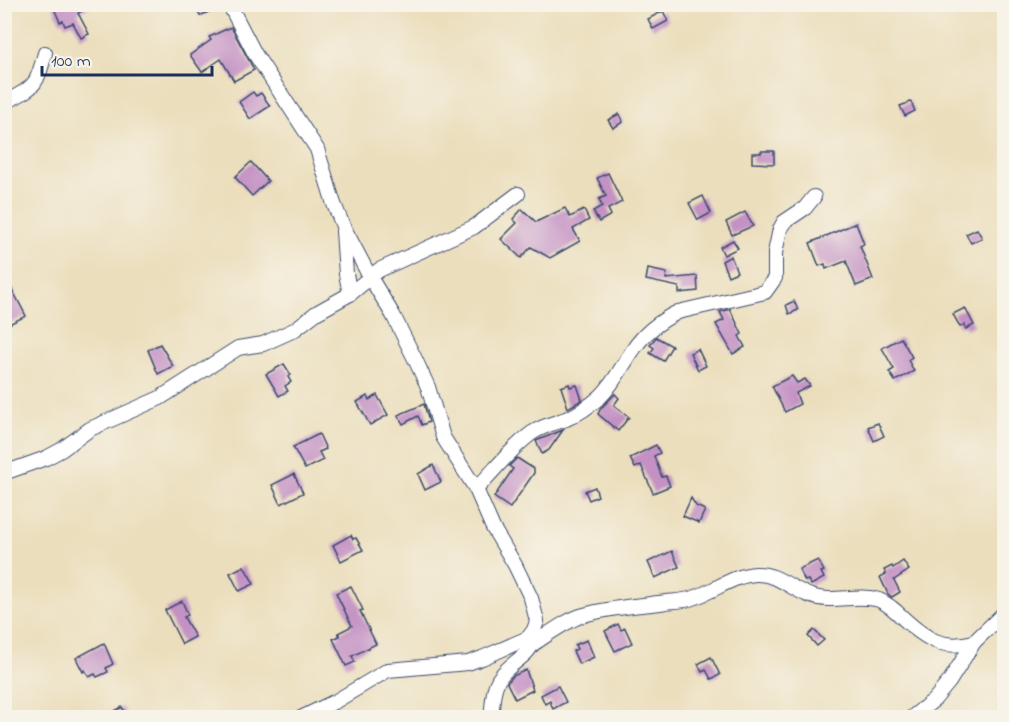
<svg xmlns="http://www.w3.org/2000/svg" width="1009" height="722" viewBox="0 0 1009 722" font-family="'Indie Flower',sans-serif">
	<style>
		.building { fill: #c391c4 }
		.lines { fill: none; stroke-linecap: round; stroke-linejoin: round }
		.minor-casing { stroke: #3a496c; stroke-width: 16 }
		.minor { stroke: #fff; stroke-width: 14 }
	</style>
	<rect width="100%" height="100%" fill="#f7f3e8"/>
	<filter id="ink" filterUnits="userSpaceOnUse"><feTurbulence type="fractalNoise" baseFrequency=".0167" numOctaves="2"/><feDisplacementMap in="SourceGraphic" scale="12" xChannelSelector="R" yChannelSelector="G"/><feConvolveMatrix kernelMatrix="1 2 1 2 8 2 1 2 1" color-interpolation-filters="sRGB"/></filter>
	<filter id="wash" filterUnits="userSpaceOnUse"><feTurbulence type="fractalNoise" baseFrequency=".008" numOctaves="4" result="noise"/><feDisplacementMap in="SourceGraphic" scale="24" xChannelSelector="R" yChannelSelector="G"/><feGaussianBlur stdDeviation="1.35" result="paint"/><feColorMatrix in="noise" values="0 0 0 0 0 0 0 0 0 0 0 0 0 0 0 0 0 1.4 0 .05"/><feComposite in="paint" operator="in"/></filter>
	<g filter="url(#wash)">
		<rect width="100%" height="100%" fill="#ebdebc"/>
		<g id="blocks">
			<g class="building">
				<path d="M52,4H96L78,13L89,34L81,38L73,23L65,26L63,21L60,22Z"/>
				<path d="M194,4H220L221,6L200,16Z"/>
				<path d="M663,11L668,21L653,29L648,19Z"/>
				<path d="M231,27L254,70L234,81L221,59L202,72L190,55L211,40L209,37Z"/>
				<path d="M253,92L256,96L261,93L270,106L250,119L239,102Z"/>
				<path d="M911,102L915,111L905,116L900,106Z"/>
				<path d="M619,114L623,122L613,128L608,120Z"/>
				<path d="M761,151H774V164L752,163V153H761Z"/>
				<path d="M251,162L268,181L252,196L235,177Z"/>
				<path d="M608,173L622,202L608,209L611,215L599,222L593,211L602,206L599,199L606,196L597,178Z"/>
				<path d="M703,196L711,213L698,220L689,203Z"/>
				<path d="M565,208L570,217L584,210L589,220L573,229L580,241L550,258L531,247L521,258L501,239L517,223L513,219L522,209L536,222Z"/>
				<path d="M745,212L753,226L732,235L726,222Z"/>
				<path d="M856,223L864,244L860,246L873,279L856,286L846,261L826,269L825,264L819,266L810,243Z"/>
				<path d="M977,229L982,238L971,243L966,234Z"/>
				<path d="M733,240L738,248L724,255L720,247Z"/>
				<path d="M731,256L737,272L728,276L722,261Z"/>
				<path d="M648,269L667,273L666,279L697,276L698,291L679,293V287L646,280Z"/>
				<path d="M12,289L26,316L9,324L4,315V293Z"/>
				<path d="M794,301L798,310L789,314L786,305Z"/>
				<path d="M965,308L974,325L966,329L964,325L960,327L953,314Z"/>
				<path d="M730,309L742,334L739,336L745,347L733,354L716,324L724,320L720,312Z"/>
				<path d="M656,337L672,346L663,361L650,353L654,348L650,345Z"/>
				<path d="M901,338L912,357L908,360L914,371L895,381L889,372L894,369L882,348Z"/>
				<path d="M160,344L173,366L158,374L148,350Z"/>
				<path d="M698,349L706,366L698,370L690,353Z"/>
				<path d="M284,364L291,375L288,377L291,382L285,386L288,391L279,396L266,374Z"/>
				<path d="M792,376L797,383L805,379L810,386L796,393L800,404L785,412L772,386Z"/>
				<path d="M569,384L570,387L577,385L582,400L568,408L561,387Z"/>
				<path d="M615,394L619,398L614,405L629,417L618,431L598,414L601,408Z"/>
				<path d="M377,395L388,415L370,425L357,402L367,396L369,400Z"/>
				<path d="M424,404L429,422L422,425L418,416L403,424L398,415Z"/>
				<path d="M878,423L884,436L874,441L868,427Z"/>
				<path d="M563,430L549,450L542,454L536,441Z"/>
				<path d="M319,434L326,449L319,452L323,460L305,469L293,447Z"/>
				<path d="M656,445L660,453L654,456L662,477L666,476L670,486L653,493L641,465L635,468L630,458Z"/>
				<path d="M517,458L534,469V473L510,508L494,497L513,469L509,466Z"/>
				<path d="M433,465L441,482L425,490L418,474Z"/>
				<path d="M294,474L303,493L281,504L272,485Z"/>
				<path d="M595,487L598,496L589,500L585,491Z"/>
				<path d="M691,498L696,506L705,510L699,523L683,516Z"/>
				<path d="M351,535L353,539L356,538L363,550L341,561L333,545Z"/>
				<path d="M672,551L679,567L655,578L648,562Z"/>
				<path d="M818,560L824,571L821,572L824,578L811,585L808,580L805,581L799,569Z"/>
				<path d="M903,561L909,570L894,580L900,592L892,597L888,594L880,577L886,574L884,570L892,566L893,568Z"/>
				<path d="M244,566L254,584L239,591L230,573Z"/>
				<path d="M351,586L363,610L360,611L376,644L352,656L355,662L346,666L333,639L340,636L338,633L352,626L336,593Z"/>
				<path d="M182,601L188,615L184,617L195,637L182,644L165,610Z"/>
				<path d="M618,624L621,630L625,628L632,643L615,651L605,631Z"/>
				<path d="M814,630L824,640L817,646L808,636Z"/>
				<path d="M587,640L594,657L579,664L573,651L577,649L575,645Z"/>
				<path d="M104,643L113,664L106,668L108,672L97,677L95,674L89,677L85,670L83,672L76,658Z"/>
				<path d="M711,657L720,675L711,679L706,670L702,672L698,664Z"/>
				<path d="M526,670L533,690L515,699L507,683L513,676Z"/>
				<path d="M558,686L566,702L553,709L550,701L545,704L541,695Z"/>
				<path d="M122,707L128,717H104Z"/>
			</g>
		</g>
	</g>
	<g filter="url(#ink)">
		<use href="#blocks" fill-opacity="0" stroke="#3a496c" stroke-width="1.5"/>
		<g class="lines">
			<g class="minor-casing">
				<g id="minor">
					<path d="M229,4L255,54L317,149L334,204L343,226L370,277L393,315L415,359L428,387L443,437L476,489L493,528L515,565L531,598L537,621L534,630L528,638L482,658L468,663L388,670L336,701L301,718"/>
					<path d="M4,103C35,86 36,88 45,53"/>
					<path d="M343,231L346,274L350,294"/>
					<path d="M4,473L46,458L61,450L90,429L160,398L238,348L263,344L294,330L316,313L350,294L379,270L474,227L518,194"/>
					<path d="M476,489C494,471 511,448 532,433C542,426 554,423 566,419C578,414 591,405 601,396C614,383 622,366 633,350C644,333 660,321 678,312L765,292L775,278V253L780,229L784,222L805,208L814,197"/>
					<path d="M533,644C549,634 566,620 584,615C611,607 639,606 666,602C675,601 684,601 693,598C715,591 733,575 756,574C777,573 792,590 811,596C833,604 857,593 879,600C889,604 897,612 904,619C927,640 943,650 974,642"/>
					<path d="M491,718C493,704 492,687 501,676C511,662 530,656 535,638"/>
					<path d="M911,718L934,700L949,682L974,642L1004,613"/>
				</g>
			</g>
			<use href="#minor" class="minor"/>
		</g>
	</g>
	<rect width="1009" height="722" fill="none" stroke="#f7f3e8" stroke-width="24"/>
	<path d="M42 66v9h170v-9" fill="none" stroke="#1b2f5e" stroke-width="3"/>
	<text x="51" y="66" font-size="18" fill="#1b2f5e" stroke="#f7f3e8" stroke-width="4.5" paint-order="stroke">100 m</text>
</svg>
